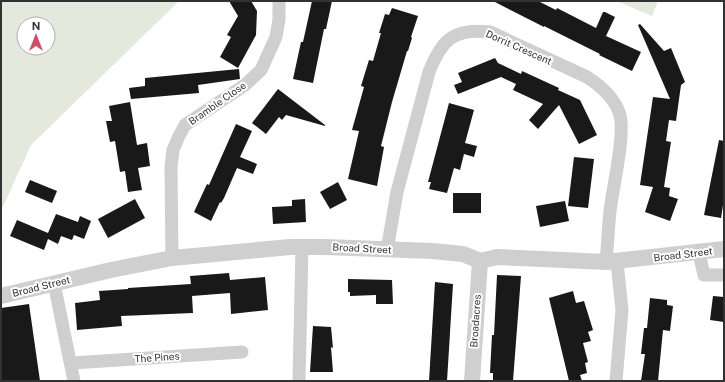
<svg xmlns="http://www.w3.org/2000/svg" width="725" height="382" viewBox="0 0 725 382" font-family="'Public Sans',sans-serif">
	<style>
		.green { fill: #e4e8dd; fill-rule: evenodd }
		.building { fill: #191919 }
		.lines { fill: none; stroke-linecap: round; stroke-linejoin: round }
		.minor { stroke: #cfcfcf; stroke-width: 13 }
		.tertiary { stroke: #cfcfcf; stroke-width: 16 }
		.labels { text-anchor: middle; stroke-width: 4; stroke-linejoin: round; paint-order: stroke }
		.street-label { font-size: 10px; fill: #323232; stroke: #fff }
	</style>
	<rect width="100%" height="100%" fill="#fff"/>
	<g class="green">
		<path d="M1,1H179L31,145L1,211ZM24,24H48V48H24Z"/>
		<path d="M616,1H658L652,16Z"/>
	</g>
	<g class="building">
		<path d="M229,1H251L257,11L256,35L238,68L220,57L231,37L227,35L238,16Z"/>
		<path d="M312,1H332L326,29H324L313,83L293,79L301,42H303Z"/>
		<path d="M493,1H538L556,10L557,8L596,28L603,12H605L615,17L606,36L641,52L632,71L599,55L600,54L544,26V27Z"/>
		<path d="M392,8L418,16L411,37L412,38L408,51H407L392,102L381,146L384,147L377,186L348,179L359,131L352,130L364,87L361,86L369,60L373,61L381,33H379L385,14L389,15Z"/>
		<path d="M640,24L664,51L671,48L685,82L681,85L676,121L669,120L666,141L671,142L664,187L670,188L669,196L678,199L670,221L645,212L653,187L640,185L653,97L670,99L638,25Z"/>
		<path d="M495,58L498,63L521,74L522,71L559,88L558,90L580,100L597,135L579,144L559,105L538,129L529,120L543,104L513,90L516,84L501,77L458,94L454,85L462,82L458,73Z"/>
		<path d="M239,69L240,79L198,85L199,93L131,99L129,88L145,86V78Z"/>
		<path d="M278,89L325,125V126L286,115L282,120L279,117L266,134L252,123Z"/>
		<path d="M130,102L137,145L147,143L150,166L138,168L142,190L128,192L125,171L120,172L115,141L110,142L106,121H112L109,106Z"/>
		<path d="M449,103L474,110L465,143L477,146L474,157L464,154L460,170L454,168L447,193L429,189L431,182H428Z"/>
		<path d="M236,124L252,131L240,157L257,164L253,174L237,168L224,198L221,203L220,202L211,221L194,212L207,184L209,185Z"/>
		<path d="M719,140L724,141V199L721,218L704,215Z"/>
		<path d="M574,157L594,159L588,208L568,206Z"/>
		<path d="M30,180L57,191L52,203L25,192Z"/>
		<path d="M338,182L347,200L330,209L320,192Z"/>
		<rect x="453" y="193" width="28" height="20"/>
		<path d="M135,199L145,218L108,238L98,219Z"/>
		<path d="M305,199L306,222L273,224L272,207L292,206V200Z"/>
		<path d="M565,201L569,221L540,227L536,206Z"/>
		<path d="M56,214L78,222L80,216L91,221L84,239L74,235L72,240L61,236L58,244L48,239L44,250L10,236L17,220L48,233Z"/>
		<path d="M229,273L230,280L265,277L268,310L231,314L230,293L192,296L193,313L121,316L122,326L77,330L75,303L100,300L99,291L128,289V288L191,284L190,276Z"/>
		<path d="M497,275L521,276L513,381H493V373H490L492,335H494Z"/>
		<path d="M348,279L392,280L393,304H376V295L350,296V292H348Z"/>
		<path d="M435,282L453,284L447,381H429Z"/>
		<path d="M573,291L576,303L584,301L593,330L588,332L591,341L583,343L588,362L585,363L587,373L580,375L582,381H569L549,298Z"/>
		<path d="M713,296L724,297V322L710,320Z"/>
		<path d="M650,298L667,300V305L673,306L670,331L663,330L658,381H641L645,354H641L644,328H647Z"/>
		<path d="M29,304L40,381H1V308Z"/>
		<path d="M313,326L331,327L333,348L331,347L333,372H310Z"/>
	</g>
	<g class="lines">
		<g class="minor">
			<path d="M387,250L397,192L429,72C442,39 454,28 490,32L587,77C601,86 615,98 620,115C625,135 614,182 611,204C608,223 608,243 606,262"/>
			<path d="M699,253L704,275H724"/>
			<path d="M172,258L171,167L173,150L179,136L185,125L245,85L261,70L276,37L279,19V1"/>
			<path d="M54,283L74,381"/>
			<path d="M72,363L242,352"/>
			<path d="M299,381L302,247"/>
			<path d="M616,381L622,310L617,262"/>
		</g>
		<g class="tertiary">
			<path d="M1,296L111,270L172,258L290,247H325L432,251L463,254L480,261L497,257L606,262L724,249"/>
			<path d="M472,381L480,261"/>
		</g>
	</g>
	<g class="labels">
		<g class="street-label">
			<text transform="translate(519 47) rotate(24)" y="4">Dorrit Crescent</text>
			<text transform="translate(217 103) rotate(-35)" y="4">Bramble Close</text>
			<text transform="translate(362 248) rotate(3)" y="4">Broad Street</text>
			<text transform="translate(683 254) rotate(-7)" y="4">Broad Street</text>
			<text transform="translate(41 286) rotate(-14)" y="4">Broad Street</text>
			<text transform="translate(475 321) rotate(-86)" y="4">Broadacres</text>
			<text transform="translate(157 357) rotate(-4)" y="4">The Pines</text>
		</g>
	</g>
	<rect width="725" height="382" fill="none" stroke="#323232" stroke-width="4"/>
	<g transform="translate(36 36)"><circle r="19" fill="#ffffff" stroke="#adadad"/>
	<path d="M0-3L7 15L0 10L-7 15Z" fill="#d34b6a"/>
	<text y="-6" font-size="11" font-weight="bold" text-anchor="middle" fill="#323232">N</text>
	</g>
</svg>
